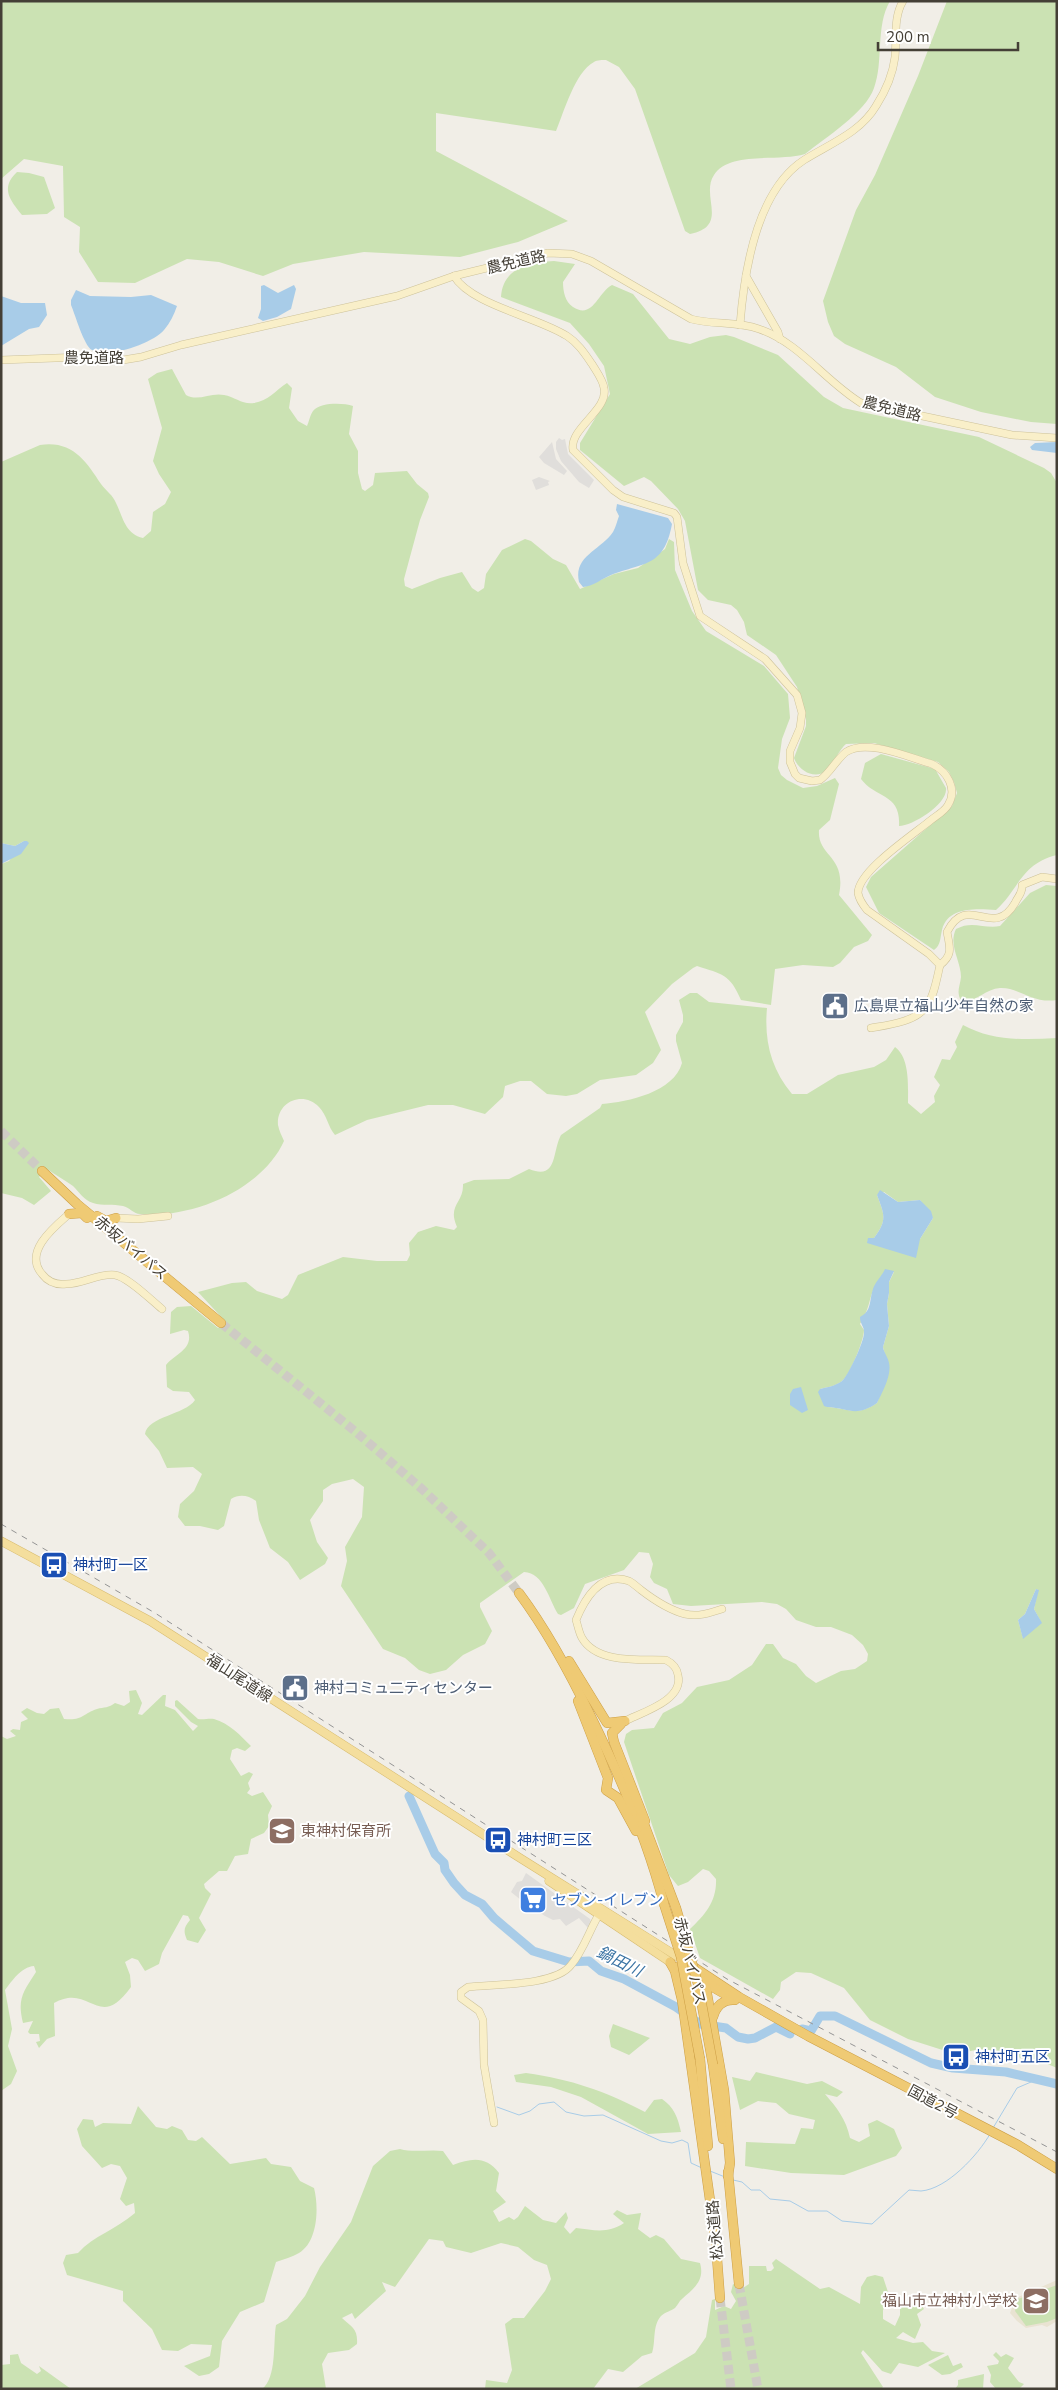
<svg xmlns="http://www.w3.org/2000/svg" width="1058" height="2390" viewBox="0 0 1058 2390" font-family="'Nunito Sans','Noto Sans JP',sans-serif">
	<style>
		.education { fill: #e9e3d2 }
		.green { fill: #cbe2b3; fill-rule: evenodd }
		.parking { fill: #e0dedb }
		.water { fill: #a8cce8 }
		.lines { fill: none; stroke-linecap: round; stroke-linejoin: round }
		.stream { stroke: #a8cce8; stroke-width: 1 }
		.river { stroke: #a8cce8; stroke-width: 9 }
		.highway-tunnel { stroke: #cecbc4; stroke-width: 9; stroke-dasharray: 9 4.5; stroke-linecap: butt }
		.secondary-casing { stroke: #cdc29a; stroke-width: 8 }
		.primary-casing { stroke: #d7bb6f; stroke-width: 9 }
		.highway-casing { stroke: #cd9f45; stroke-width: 10 }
		.secondary { stroke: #f9efc9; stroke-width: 7 }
		.primary { stroke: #f4de9d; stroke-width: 8 }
		.highway { stroke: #efca74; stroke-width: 9 }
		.rail { stroke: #959595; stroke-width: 1; stroke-dasharray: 6 6; stroke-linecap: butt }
		.highway-bridge-casing { stroke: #cd9f45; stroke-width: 10; stroke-linecap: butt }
		.highway-bridge { stroke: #efca74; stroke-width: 9 }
		.labels { text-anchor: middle; stroke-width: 4; stroke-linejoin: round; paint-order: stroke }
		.street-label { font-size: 15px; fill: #443f36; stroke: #fff }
		.service-label { font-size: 15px; fill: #4e5e75; stroke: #fff; text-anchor: start }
		.transit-label { font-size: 15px; fill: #164399; stroke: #fff; text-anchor: start }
		.education-label { font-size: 15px; fill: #785e54; stroke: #fff; text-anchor: start }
		.shop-label { font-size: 15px; fill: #366cbe; stroke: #fff; text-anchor: start }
		.water-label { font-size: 16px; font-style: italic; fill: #3b74a4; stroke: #fff }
	</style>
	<rect width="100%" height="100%" fill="#f1eee7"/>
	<path class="education" d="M1057,2280V2321L1047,2327L1042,2325L1026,2328L1017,2321L1010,2313L1016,2298Z"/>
	<g class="green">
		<path d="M1,1H890C875,27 884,61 874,88C866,112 825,138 805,154C779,162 729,151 714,175C700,196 730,226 690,234L685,231L635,89L619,67L606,60C603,60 597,60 594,62C575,72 564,112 556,131L436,113V151L568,221L518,242L460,257L364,252L293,264L263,276L219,262L187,259L135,283L98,282L79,252L80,227L64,217L63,166L24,159L1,179Z"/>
		<path d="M947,1H1057V424L1031,422L981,412L935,397L896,367L845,344L834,336L828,322L823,301L856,210L875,175L918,76Z"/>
		<path d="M17,172L29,173L44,177L55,208L47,214L22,215C10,200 0,188 17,172Z"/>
		<path d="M554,261L575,264L563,282C563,291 565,302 573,307C593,320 598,292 612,285L633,294L669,339L690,344L710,337L726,335L734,337L778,355L824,397L843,408L979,437L1044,468L1051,473L1057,483V855C1020,864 1019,890 996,910C977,909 948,906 942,930C940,938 941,945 934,950L879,913L866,887L871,877L952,806L957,793L954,782L949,772L938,762L874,743L846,744C838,751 834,763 827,770C815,781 798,770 794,758L806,726V719L797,687L776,655L747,635L744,622L737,610L731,605L708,600L698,590L685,521L678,509L651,481L644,477L624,486L580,450V443L610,394L604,366L589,344L570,323L501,297C503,267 530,263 554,261Z"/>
		<path d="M172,369L186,395C198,402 211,392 224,395C235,397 243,405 254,403C268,401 276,390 287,383L292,388L289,408L298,421L307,426C309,422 310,415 313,411C321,402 343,403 353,406L349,434L358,451V473L362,489L365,491L373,485L375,473L407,471L417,484L428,493L429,497L420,520L404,579L405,586L412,589L440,578L462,572L472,588L478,592L484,588L486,574L502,550L525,539L531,541L553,559L566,565L580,589L614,574L638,568L665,549L669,539L674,542L675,570L692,611L706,631L764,666L788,694L790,718L782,739L778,768L781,775L787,780L803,788L817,786L835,778L839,784L830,820L819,830C817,857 847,855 839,895L872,935L868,941L854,947L840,963L833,967L803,965L775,969L771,1005L741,1000C730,974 722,974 697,966L693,968L672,984L645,1012L661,1050L653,1063L636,1075L600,1080L577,1094L566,1096L547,1094L531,1081H520L505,1086L503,1097L485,1114L453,1105H428L367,1120L335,1135C328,1127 327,1115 319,1107C303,1090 276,1102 278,1125C279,1131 282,1136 284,1141C262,1190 191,1219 140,1214C134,1214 129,1207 123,1206C113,1204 103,1206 93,1203C84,1200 79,1192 73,1186C65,1180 55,1175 47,1169L39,1177L51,1191L34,1205L22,1198L1,1193V864L9,861L24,841L15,846L1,843V462L40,445C72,440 86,461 101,484C106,491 113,495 116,503C123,517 125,534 143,538L151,531L153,512L165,504L171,492L159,474L153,461L162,428L148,379L157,373Z"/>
		<path d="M881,754L935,769L946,788C948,804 913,826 899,826C901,793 876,799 861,779L865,763Z"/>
		<path d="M1046,885L1057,886V1000C1032,1004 1019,987 1000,988C985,989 976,1003 961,1001C956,991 960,987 961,977C961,961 948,945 956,929C972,920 984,929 1000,926L1030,893Z"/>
		<path d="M690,993H697L709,1002L767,1008C764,1041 771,1069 792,1094H807L838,1075L874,1067L886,1060L895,1047C910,1058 908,1086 908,1103L921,1114L935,1102L934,1096L940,1085L934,1077L942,1059L950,1060L957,1047L955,1042L963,1025C992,1041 1024,1040 1057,1038V2068L1045,2063L981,2049L955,2054L908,2039L870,2020L844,1988L811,1973L796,1972L781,1982L780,1990L773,1999L700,1958L690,1929C705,1915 717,1901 716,1879L709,1871L703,1869L688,1882L678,1886L669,1875L624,1742L626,1734L632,1730L654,1728L663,1713L682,1703L697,1687L729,1680L752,1665L766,1644H773L783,1658L796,1664L806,1676L816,1683L841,1671L855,1669L867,1661L868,1654L863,1645L852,1635L831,1627H816L796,1620L786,1609L777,1604L762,1602L691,1606L673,1604L667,1589L654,1583L650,1577L653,1564L649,1553L639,1552L624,1570L585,1584L574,1608L561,1615L558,1614C549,1600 544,1573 524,1572L480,1603V1607L492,1631L485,1644L463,1655L446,1670L430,1674L419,1670L405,1658L383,1649L341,1586L347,1561L345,1547L362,1517L364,1487L353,1479L332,1484L323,1490V1501L310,1520L317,1542L328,1558L325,1564L300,1580L288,1562L270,1548L259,1520L256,1501C248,1495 239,1494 231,1499L224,1526L218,1530L200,1526H185L178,1517L180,1504L194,1491L202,1474L193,1467L167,1468L159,1451L145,1434C148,1416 185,1415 195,1400L189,1392L173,1391L167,1387L166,1365C175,1354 194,1349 188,1331L184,1330L170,1334L171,1312L177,1307L191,1306L218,1328L225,1321L198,1292L232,1283L246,1282L257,1291L282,1299L288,1295L298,1275L343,1257L377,1261H407L410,1255L409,1243L418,1232L436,1226L454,1230L457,1227C447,1205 464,1203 463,1184L474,1180L509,1179L529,1169C558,1181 552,1151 561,1135L600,1108L602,1104C628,1102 674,1092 682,1063L676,1041V1035L683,1022V1015L679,1000ZM884,1192L898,1202L920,1200L933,1218L920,1239L868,1238H874C888,1220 884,1214 877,1195ZM894,1272L889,1282V1293L887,1304L889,1326L883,1347L889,1371L877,1403C856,1417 848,1408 827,1407L820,1389C828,1387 836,1386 842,1381C850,1375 864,1340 864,1330L860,1324C876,1299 864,1287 894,1272ZM1036,1589L1038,1590L1034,1609L1040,1620L1023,1638L1018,1620L1025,1614Z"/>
		<path d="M136,1690L142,1703L138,1714L142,1715L163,1695H166L165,1706L175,1710L193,1731L198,1726L191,1722L175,1706V1701L177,1700L198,1719C204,1720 209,1718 214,1719C229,1723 241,1736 251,1746L245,1751L237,1748L232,1750L230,1759L241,1776L249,1772L253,1774L248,1783L250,1789L247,1793L252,1796L263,1792L272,1806L268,1815L269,1826L264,1833L251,1839L248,1854L235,1856L227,1871H219L204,1884L205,1888L211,1894L199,1918L206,1930L198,1943L187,1940C183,1931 184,1927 190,1920L188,1916L183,1915L162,1953L159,1964L145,1971L138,1960L132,1958L125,1962L130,1975L131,1987C98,2033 91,1982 54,2003L55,2036L47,2039L39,2048L36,2042L40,2041L39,2034H30L28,2032L33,2021L23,2023C17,1999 23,1992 36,1972L34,1966C21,1967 12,1981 5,1990L12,2029L8,2046L17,2071L11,2084L1,2091V1736L7,1739L16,1736L10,1731L13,1729L20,1730L21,1722L28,1719L21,1712L27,1708L37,1713L44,1714L50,1709L59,1708L64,1719C83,1721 82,1714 97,1709C104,1707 109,1708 115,1703L124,1706L130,1702L129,1691Z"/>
		<path d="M613,2024L650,2038L629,2055L611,2047L609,2036Z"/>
		<path d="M756,2072L807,2084L822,2081L843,2092L837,2097L825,2094C837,2108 846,2119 850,2138L859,2142L870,2136L868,2124L877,2120L894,2129L902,2148L896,2156L844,2175L791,2173L745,2166L746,2142L795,2144L801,2128L813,2129L815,2120L789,2114L776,2103L758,2101L740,2110L732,2077L750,2081Z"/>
		<path d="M526,2073C573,2080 602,2090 645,2112L654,2100L662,2099C674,2107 678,2118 681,2132L648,2134L581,2097L551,2087L516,2082L514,2075Z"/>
		<path d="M138,2106L156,2127L167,2129L172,2126L182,2130L188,2140L196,2141L202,2137L230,2164L266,2158L271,2164L291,2167L300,2181L314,2188C319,2207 318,2242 299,2253C292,2257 284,2259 276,2262L264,2302L240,2312L222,2341L219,2367L209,2374L199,2376L184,2366L210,2356L212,2345L191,2344L178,2351L162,2350L152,2329L123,2301V2291L67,2275L63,2263L66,2255L78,2253C93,2236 117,2229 135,2213L134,2203L126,2206L120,2199L127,2178L120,2166L111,2164L102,2168L82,2146L77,2129L83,2119L93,2120L95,2127L103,2123L131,2124Z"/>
		<path d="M400,2149C414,2153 429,2149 443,2151L453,2165C472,2158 486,2156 499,2173L496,2191L506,2202L493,2211L499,2222L509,2217L514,2220L518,2217L525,2206L543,2220L556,2223L566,2212L568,2218L564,2227L570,2234L576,2228C594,2230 608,2234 624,2223L613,2214L617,2210L627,2215L641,2213L638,2229L650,2238L656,2235L664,2239L681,2259L700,2263C705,2281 694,2288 682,2299C679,2301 678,2305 675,2308C671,2311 665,2312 661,2316C652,2326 656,2342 652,2353L642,2356L623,2372L608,2369L593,2389H485L486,2380L507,2383L512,2370L505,2324L513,2318H524L545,2291L551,2279L547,2265L534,2260L518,2247L501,2243L471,2253L446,2247L443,2241L429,2239L395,2287L382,2282L386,2291L355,2319L352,2313L342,2318C352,2327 358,2329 357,2344L349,2350L328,2353L322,2364L326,2389H262C277,2378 273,2342 276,2325L287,2319L305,2296L320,2267L351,2222L373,2166L390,2151Z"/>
		<path d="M776,2259L820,2289L829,2287L860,2304L861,2287L867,2277L875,2275L883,2277L890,2298L883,2310V2319L895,2326L900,2315V2301L903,2299L910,2304L914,2302L920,2303L924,2309L917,2314L921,2325L915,2339L903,2332L896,2338L913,2343L923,2342L932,2351L945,2353L918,2367L899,2363L891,2374L882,2371L863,2350L861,2353L883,2387L881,2389H635L695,2353L706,2337L712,2300L715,2299V2310L724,2306L731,2309L736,2301L731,2292L733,2284L743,2288L749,2284V2266H766L767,2271H771L774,2268L772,2263Z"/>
		<path d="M1057,2285V2318L1047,2322L1026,2326L1015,2311L1018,2299Z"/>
		<path d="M996,2352L1001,2357L1006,2354L1014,2358L1008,2368L1019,2382L1024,2384L1019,2389H996L990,2382L991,2375L987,2366L998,2364L999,2361L993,2355Z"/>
		<path d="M18,2354L21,2363L37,2374L41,2371L39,2366L71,2389H1V2365L10,2364V2355Z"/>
		<path d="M948,2355L953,2366L961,2363L963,2367L950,2374L942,2375L928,2365Z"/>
		<path d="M984,2374L983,2389H955L958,2385V2380Z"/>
	</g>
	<g class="parking">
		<path d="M559,438L562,440L565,439L568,454L594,480L589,488L579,482L561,461L556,449V442Z"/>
		<path d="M552,442L556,459L567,471L564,475L544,463L539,457Z"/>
		<path d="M539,477L550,481L548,482L549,485L536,490L532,480Z"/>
		<path d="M526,1873L590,1919L591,1922L588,1928L579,1918L566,1926L560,1919L553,1920L545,1916L536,1910L542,1901L527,1891L521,1900L511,1892L517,1882L522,1881Z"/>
	</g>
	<g class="water">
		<path d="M264,285L278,293L294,285L296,289L291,309L277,317L263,321L258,318L261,309V286Z"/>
		<path d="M76,290L90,296L131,297L151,295L177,306C174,315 170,323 164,330C153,343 109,359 92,350C84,346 75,314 71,305V300Z"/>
		<path d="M1,296L21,303H45L47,315L39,327L29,329L1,346Z"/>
		<path d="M1057,442V453L1032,450L1030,447L1035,443Z"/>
		<path d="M617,504L668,518L672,524C664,567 645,562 611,575C603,578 592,587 583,587L579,582C573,556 601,550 613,532C616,527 617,521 619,516L616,510Z"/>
		<path d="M24,841H27L29,843L21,854L1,864V843L15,846Z"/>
		<path d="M880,1190L898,1202L920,1200L931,1211L933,1218L920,1239L916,1258L867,1243L868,1238H874C888,1220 884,1214 877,1195Z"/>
		<path d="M885,1269L894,1271L889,1282V1293L887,1304L889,1326L883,1347C884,1353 888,1357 889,1363C892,1375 882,1393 877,1403C855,1418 849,1408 827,1407L824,1406L818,1392L820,1389C828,1387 835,1386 842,1381C848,1376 865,1340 864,1332C864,1326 860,1324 860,1317C872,1311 869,1301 873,1289C875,1282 882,1276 885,1269Z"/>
		<path d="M801,1387L808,1410L802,1413L790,1405V1394L793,1389Z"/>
		<path d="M1036,1589L1039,1590L1034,1609L1042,1623L1023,1639L1018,1620L1025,1614Z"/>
	</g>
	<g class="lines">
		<g class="stream">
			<path d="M497,2107L519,2115L530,2111L539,2104L554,2102L566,2112L584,2116L603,2115L661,2141L672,2143L682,2140L688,2143L691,2163L702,2168"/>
			<path d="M993,2128L1017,2088L1038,2079"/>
			<path d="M710,2171L725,2177"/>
			<path d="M733,2180L742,2182L751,2190H760L770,2199L790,2201L808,2211H827L842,2221L872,2224L909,2190C913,2190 917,2191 921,2191C947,2189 978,2155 990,2134"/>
		</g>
		<g class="river">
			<path d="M409,1796L435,1854L444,1863L445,1870L454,1883L465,1895L482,1904L494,1918L533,1951L569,1962L589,1961L601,1971L624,1979L676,2007L700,2024L726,2028L738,2037L748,2039L755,2038L776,2027L790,2034"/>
			<path d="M802,2029L811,2031L820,2016H835L931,2063L953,2068L1006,2072L1057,2084"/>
		</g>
		<g class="highway-tunnel">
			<path d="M1,1131L42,1171"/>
			<path d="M221,1323L356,1432L422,1489L489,1553L519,1593"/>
			<path d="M739,2284L758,2389"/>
			<path d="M720,2298L731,2389"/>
		</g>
		<g class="secondary-casing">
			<g id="secondary">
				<path d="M454,276C471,305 538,317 567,336C578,343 585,354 592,364C596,371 603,380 604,388C609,410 569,428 573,450L613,490L623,497L674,513L677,517L683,563L700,616L765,659L797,695L802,713L800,728L790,751V762L795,774L799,778L812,781L820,780C830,773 836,760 846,752C867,738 910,758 932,764C947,771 958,789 948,805C945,811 936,816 931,820C914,834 858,871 858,893C859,899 863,905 867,910L929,954L940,965C937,978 934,997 926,1007C915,1022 888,1025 871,1028"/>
				<path d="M746,276L778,332L780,339"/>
				<path d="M740,325C744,273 756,191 804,160C829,144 860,133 876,106C885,92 893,73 895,57C897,38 893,18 903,1"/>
				<path d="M1,360L82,357L123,360L141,357L181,345L397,296L454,276L548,253L572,254L591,261L691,319C713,325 737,321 759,329C800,343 825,381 861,403L1012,435L1057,438"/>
				<path d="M940,965C953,955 950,948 947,932C968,891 993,941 1015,903C1018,896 1023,893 1022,885L1042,877L1057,879"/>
				<path d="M69,1214C54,1227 23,1252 42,1274C48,1282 56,1285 66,1284C83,1284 98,1273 115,1275C128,1277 151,1300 162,1309"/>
				<path d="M116,1218L138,1219L168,1216"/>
				<path d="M625,1721C643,1712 684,1700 678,1675C677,1668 672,1663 666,1660C640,1659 597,1664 582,1638C579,1633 578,1626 576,1620C585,1598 601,1571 629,1581C633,1583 637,1587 641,1590C654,1600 669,1610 685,1614C698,1617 710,1613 722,1609"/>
				<path d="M494,2123L484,2065L483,2020L479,2011L461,1998V1992L468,1987C495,1984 555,1986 571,1965C584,1950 590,1928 601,1911"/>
			</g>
		</g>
		<g class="primary-casing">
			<g id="primary">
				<path d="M1,1541L150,1621L520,1858L683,1960"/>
				<path d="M549,1881L670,1962"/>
			</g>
		</g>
		<g class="highway-casing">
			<g id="highway">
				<path d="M42,1171L77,1204L221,1323"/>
				<path d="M69,1214L82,1213L87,1218"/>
				<path d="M97,1216L106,1221L116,1218"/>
				<path d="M519,1593C548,1632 571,1675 592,1719C621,1778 647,1839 664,1904"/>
				<path d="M569,1661L607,1723L625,1721"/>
				<path d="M578,1701L608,1778L606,1790L618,1798L636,1831"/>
				<path d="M621,1724L612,1733L614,1742L645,1821"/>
				<path d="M641,1816L676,1908"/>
				<path d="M670,1962L675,1971L682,2000L715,2236"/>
				<path d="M689,1964L739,1997L808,2036L1018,2145L1057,2169"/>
				<path d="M678,1967L730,1997"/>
				<path d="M695,1972L704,1982L706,1988L724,2090L730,2163L728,2176"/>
				<path d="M713,2017C716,2006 723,1999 735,2000"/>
				<path d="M700,2059L708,2146"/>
				<path d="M713,2065L723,2139"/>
				<path d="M728,2172L739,2284"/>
				<path d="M715,2231L720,2298"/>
			</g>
		</g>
		<use href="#secondary" class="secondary"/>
		<use href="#primary" class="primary"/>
		<use href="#highway" class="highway"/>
		<path class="rail" d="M1,1524L155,1613L727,1979L1057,2152"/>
		<g class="highway-bridge-casing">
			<g id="highway-bridge">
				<path d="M664,1904L681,1957L700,2059"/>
				<path d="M676,1908L698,1984L713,2065"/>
			</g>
		</g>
		<use href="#highway-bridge" class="highway-bridge"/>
	</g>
	<defs>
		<g id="civic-square" transform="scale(1.4375)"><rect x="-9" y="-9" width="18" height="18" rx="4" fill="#5c6f8a" stroke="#fff"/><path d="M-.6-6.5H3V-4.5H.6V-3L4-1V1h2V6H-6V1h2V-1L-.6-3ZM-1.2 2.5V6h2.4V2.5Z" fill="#fff"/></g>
		<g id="bus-square" transform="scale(1.4375)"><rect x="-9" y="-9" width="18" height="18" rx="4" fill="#1a4fb4" stroke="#fff"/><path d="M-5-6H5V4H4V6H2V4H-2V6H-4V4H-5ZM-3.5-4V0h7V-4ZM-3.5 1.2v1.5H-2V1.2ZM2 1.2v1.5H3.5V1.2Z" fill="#fff"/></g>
		<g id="school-square" transform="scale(1.4375)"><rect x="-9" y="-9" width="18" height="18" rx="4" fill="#8d6e63" stroke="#fff"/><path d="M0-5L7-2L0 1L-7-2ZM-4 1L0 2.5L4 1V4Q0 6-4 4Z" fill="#fff"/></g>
		<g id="supermarket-square" transform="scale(1.4375)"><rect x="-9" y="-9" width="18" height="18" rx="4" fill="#3f7fe0" stroke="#fff"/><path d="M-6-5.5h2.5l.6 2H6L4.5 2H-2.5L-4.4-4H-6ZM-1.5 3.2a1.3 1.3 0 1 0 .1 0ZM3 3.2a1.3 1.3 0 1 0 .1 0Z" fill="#fff"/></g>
	</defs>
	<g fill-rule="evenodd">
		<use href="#civic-square" x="835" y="1006"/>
		<use href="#bus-square" x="54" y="1565"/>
		<use href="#civic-square" x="295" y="1688"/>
		<use href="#school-square" x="282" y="1831"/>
		<use href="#bus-square" x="498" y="1840"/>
		<use href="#supermarket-square" x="533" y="1900"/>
		<use href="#bus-square" x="956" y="2057"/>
		<use href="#school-square" x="1036" y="2301"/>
	</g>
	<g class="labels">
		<g class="street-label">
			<text transform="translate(516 262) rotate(-13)" y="5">農免道路</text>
			<text x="94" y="363">農免道路</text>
			<text transform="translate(892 409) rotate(14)" y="5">農免道路</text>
			<text transform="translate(131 1248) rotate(40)" y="5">赤坂バイパス</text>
			<text transform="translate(239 1678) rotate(33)" y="5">福山尾道線</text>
			<text transform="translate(690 1961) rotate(76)" y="5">赤坂バイパス</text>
			<text transform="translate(933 2102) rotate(28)" y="5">国道2号</text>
			<text transform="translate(715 2230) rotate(-95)" y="5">松永道路</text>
		</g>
		<g class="service-label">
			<text x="854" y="1011">広島県立福山少年自然の家</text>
			<text x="314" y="1693">神村コミュ二ティセンター</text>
		</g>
		<g class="transit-label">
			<text x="73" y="1570">神村町一区</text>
			<text x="517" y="1845">神村町三区</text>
			<text x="975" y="2062">神村町五区</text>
		</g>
		<g class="education-label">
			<text x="301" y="1836">東神村保育所</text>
			<text x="1017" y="2306" text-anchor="end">福山市立神村小学校</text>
		</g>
		<g class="shop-label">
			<text x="552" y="1905">セブン-イレブン</text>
		</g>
		<g class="water-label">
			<text transform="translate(620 1961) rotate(26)" y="6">鍋田川</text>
		</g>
	</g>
	<rect width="1058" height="2390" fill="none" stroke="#443f36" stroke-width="5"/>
	<path d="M878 42v8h140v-8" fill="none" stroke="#443f36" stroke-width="2.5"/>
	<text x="886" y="42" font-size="15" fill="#443f36" stroke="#ffffff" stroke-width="4" paint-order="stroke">200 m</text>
</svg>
